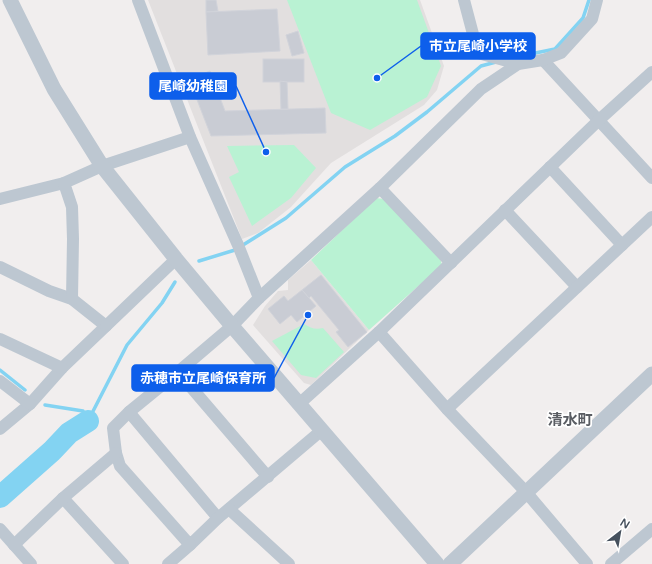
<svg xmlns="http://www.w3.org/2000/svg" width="652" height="564" viewBox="0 0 652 564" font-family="'Varela Round','Noto Sans JP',sans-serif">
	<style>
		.education { fill: #e2dfdf }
		.green { fill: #b9f2d3 }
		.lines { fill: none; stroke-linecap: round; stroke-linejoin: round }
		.stream { stroke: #83d3f2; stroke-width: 3.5 }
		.river { stroke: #83d3f2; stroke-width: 22 }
		.building { fill: #c9ccd4; stroke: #d1d3da }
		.minor { stroke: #bdc7d1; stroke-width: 12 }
		.tertiary { stroke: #bdc7d1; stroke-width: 15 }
		.labels { text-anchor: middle; stroke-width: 3.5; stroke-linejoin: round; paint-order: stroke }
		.quarter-label { font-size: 15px; font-weight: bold; fill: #5a5d63; stroke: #fff }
		.leader { fill: none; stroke: #0d5feb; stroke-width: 1.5 }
		.callout-dot { fill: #0d5feb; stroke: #fff; stroke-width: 1.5 }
		.callout { fill: #0d5feb; stroke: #0d5feb; stroke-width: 1.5 }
		.callout-label { font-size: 14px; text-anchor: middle; font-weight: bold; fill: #fff }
	</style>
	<rect width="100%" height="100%" fill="#f1eeee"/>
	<g class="education">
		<path d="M148,0H420L444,66L437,90L424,105L331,163L291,207L258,233L242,239Z"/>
		<path d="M311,260L369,330L311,385L304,383L253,325L265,306L278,291L288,290V280Z"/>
	</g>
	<g class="green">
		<path d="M287,0H417L441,66L427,97L370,130L331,113Z"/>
		<path d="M294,145L316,168L291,198L252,226L229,177L239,172L227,146Z"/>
		<path d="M376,198L384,199L440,258L442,265L369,330L311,260Z"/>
		<path d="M304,324C311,328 315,330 323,328L344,352L316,378L301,375L272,341Z"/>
	</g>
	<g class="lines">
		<g class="stream">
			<path d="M511,58L555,49L583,18L589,0"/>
			<path d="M199,261L235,250L286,218L345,167L395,136L427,112L481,66L496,62"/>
			<path d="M0,370L25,390"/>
			<path d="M45,405L83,411L88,421"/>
			<path d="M88,421L127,345L162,303L175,282"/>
		</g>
		<path class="river" d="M0,497L52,451L69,433L88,421"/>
	</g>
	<g class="building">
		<path d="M206,0H216L218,11L206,12Z"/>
		<path d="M277,9L280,51L208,55L206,12Z"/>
		<path d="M298,31L304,53L292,56L286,35Z"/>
		<rect x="263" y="59" width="41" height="23"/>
		<path d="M210,71L225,111L325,108L326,133L211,136L189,79Z"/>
		<path d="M280,81L287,82L288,109H281Z"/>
		<path d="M321,275L367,332L348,347L336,332L339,330L311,296L309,298L302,290Z"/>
		<path d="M302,290L316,306L297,322L291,315L280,324L268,309L284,296L288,301Z"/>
	</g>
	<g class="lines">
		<g class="minor">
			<path d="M138,0L190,137L238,245L259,298"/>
			<path d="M464,0L478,53L518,64"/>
			<path d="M543,60L652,178"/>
			<path d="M550,167L622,245"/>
			<path d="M380,188L451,263"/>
			<path d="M0,199L64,183"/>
			<path d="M505,210L577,287"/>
			<path d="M0,267L49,291L72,299L106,326L62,368L30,404L0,429"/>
			<path d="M72,299L73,239L72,207L64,183L102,166L190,137"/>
			<path d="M106,326L176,259"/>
			<path d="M379,332L447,409L526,492L587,564"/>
			<path d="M0,339L62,368"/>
			<path d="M178,372L268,477"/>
			<path d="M0,381L30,404"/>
			<path d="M299,404L379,332L599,120L652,72"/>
			<path d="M447,409L652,217"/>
			<path d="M129,412L218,518"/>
			<path d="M322,430L218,518L190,545L120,466L116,453L113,428L129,412L178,372L232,326L259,298L380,188L481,89L518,64L543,60L561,53L592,19L597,0"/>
			<path d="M63,498L123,564"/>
			<path d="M229,509L289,564"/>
			<path d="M0,529L31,564"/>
			<path d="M14,545L63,498L116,453"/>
			<path d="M168,564L190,545"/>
			<path d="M611,564L652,529"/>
		</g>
		<g class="tertiary">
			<path d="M10,0L54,89L102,166L176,259L232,326L437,564"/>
			<path d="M450,564L652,374"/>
		</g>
	</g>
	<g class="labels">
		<g class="quarter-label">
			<text x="570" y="425">清水町</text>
		</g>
	</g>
	<path class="leader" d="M377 78L421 46M266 152L236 86M308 315L274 378"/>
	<g class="callout-dot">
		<circle cx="377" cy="78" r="4"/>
		<circle cx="266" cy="152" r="4"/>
		<circle cx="308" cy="315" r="4"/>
	</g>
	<g class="callout">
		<rect x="421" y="33" width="114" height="26" rx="4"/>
		<rect x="150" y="73" width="86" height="26" rx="4"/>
		<rect x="132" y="365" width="142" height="26" rx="4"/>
	</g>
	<g class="callout-label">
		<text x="478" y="51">市立尾崎小学校</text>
		<text x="193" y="91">尾崎幼稚園</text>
		<text x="203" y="383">赤穂市立尾崎保育所</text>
	</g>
	<g transform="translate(620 532) rotate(31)" stroke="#ffffff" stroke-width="3" paint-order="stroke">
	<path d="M0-3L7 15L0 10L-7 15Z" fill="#45505d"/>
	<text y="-6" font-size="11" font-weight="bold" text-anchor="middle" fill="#45505d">N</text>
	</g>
</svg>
